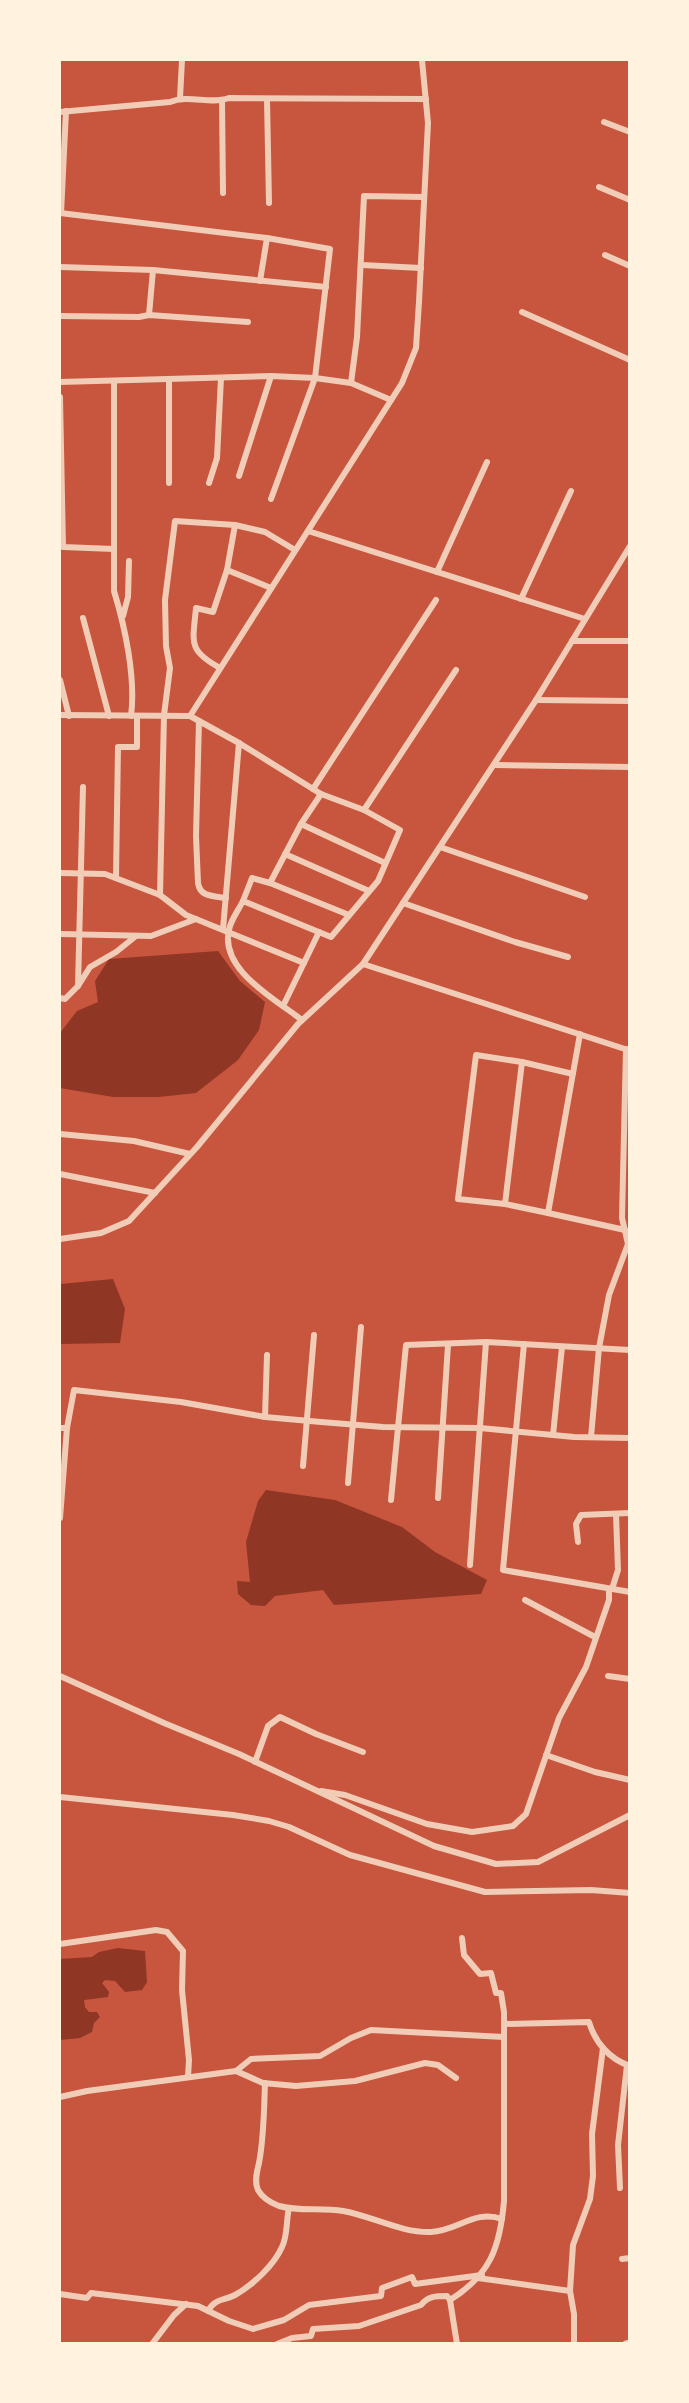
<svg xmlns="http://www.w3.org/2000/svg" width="689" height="2403" viewBox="0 0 689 2403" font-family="Barlow,sans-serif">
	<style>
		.water { fill: #8f3625 }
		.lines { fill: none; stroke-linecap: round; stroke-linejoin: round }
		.minor { stroke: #f1ccb7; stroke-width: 6 }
		.tertiary { stroke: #f1ccb7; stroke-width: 7 }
	</style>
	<rect width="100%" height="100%" fill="#c8553d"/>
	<g class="water">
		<path d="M218,951L240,981L265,1002L259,1030L238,1060L196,1093L159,1097H113L60,1088V1033L77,1011L98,1002L95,981L109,959Z"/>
		<path d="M113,1279L125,1309L120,1343L60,1344V1284Z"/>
		<path d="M266,1490L335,1500L402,1527L435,1552L487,1580L481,1594L334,1605L323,1590L275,1596L265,1606L251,1605L238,1594L237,1581L250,1582L246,1542L258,1501Z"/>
		<path d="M118,1948L145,1951L147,1982L142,1990L125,1992L115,1981L105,1980L102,1983L109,1992L108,1997L84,2000L85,2007L89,2012H97L100,2017L94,2023L92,2032L80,2038L60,2040V1959L92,1957L99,1952Z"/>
	</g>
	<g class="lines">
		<g class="minor">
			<path d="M180,98L182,60"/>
			<path d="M267,99L269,203"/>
			<path d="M222,100L223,193"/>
			<path d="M60,112L170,102C189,94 210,105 229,98L426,99"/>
			<path d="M604,122L630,132"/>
			<path d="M599,187L630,200"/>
			<path d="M60,213L267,238L260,281"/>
			<path d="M61,213L66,111"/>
			<path d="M267,238L330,249L315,378L271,499"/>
			<path d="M605,255L630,266"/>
			<path d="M362,265L421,268"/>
			<path d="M60,267L153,270L326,287"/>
			<path d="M522,312L630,360"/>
			<path d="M149,315L153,270"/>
			<path d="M60,316L139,317L149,315L248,322"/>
			<path d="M169,379V483"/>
			<path d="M114,381V591C125,627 136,678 131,716"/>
			<path d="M60,382L271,376L315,378L351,383L391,400"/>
			<path d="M351,383L357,337L364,196L424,197"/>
			<path d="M60,397L63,547L114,549"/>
			<path d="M239,476L271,376"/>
			<path d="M209,483L217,458L221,378"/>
			<path d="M235,525L227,570L271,588"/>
			<path d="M308,531L585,619"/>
			<path d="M437,572L487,462"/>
			<path d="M521,599L571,491"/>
			<path d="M123,616L128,597L129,561"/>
			<path d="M83,618L109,716"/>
			<path d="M572,641H630"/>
			<path d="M220,668C187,650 193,642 196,608L213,612L227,570"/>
			<path d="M60,680L69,716"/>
			<path d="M536,700L630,701"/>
			<path d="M60,715L190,716"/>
			<path d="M199,721L196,836L198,883C200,897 213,896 226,898"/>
			<path d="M494,765L630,767"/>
			<path d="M313,789L436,600"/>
			<path d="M321,794L301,824L385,863"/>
			<path d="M364,810L456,670"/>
			<path d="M440,847L585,897"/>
			<path d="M285,854L369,891"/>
			<path d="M60,873L105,874L160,895L186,915L304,963"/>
			<path d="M116,878L118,747H137V716"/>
			<path d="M270,883L349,915"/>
			<path d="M160,895L164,715L170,668L166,646L165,600L175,521L235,525L265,532L295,550"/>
			<path d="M243,901L252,878L270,883L301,824"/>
			<path d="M403,903L515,942L568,957"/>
			<path d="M223,929L239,743"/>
			<path d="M60,934L151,936L196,919"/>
			<path d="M363,964L628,1050"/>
			<path d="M78,986L90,967L116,952L136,936"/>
			<path d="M60,998L65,999L78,986L83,787"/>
			<path d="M283,1006L319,932"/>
			<path d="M302,1020C275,999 216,968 230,926C233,917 239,909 243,901L331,937L378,881L400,830L364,810L321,794L239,743L190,716L402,383L416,348L419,302L428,123L422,60"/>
			<path d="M573,1074L522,1062L505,1204L548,1213L580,1034"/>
			<path d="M60,1134L134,1141L190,1154"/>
			<path d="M60,1174L155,1193"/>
			<path d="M505,1204L458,1199L476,1055L522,1062"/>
			<path d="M548,1213L625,1230"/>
			<path d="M60,1239L101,1233L129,1221L197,1147L298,1024L363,964L536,700L630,546"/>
			<path d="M524,1344L503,1570L630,1592"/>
			<path d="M265,1417L267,1355"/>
			<path d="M60,1428H67L74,1390L181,1402L265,1417L321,1422L383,1427L480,1428L574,1437L630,1438"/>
			<path d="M553,1435L562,1347"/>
			<path d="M591,1437L599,1348L609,1295L628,1244L622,1218L626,1049"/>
			<path d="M303,1466L314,1335"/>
			<path d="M348,1483L361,1327"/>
			<path d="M438,1498L448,1345"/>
			<path d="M391,1500L406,1345L486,1342L630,1350"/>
			<path d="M60,1518L67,1428"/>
			<path d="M578,1542L576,1524L581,1515L630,1513"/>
			<path d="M470,1565L486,1342"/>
			<path d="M612,1589L618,1570L616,1514"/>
			<path d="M525,1600L595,1637"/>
			<path d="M60,1676L164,1723L239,1754L434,1846L496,1864L538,1862L630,1815"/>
			<path d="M608,1676L630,1679"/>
			<path d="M546,1755L595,1772L630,1780"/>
			<path d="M255,1762L268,1726L280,1717L316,1734L363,1752"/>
			<path d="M321,1791L345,1795L427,1824L472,1832L513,1826L526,1814L559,1718L586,1667L609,1600V1589"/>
			<path d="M60,1797L233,1815L269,1821L289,1827L350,1855L485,1892L591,1890L630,1893"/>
			<path d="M60,1944L156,1930L167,1932L183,1951L182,1990L189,2060L188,2077"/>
			<path d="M504,2024L589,2022C595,2042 609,2059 630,2066"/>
			<path d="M236,2071L263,2083L296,2086L355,2081L425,2063L438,2065L456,2078"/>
			<path d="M265,2083C264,2110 264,2137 259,2163C257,2171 254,2182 258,2190C262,2197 271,2203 279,2206C300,2212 321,2207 343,2211C372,2216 401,2233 431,2232C458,2231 475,2209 502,2219"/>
			<path d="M60,2097L87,2091L236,2071L251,2059L320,2056L351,2038L371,2030L504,2037"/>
			<path d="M620,2188L618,2145L627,2065"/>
			<path d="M622,2259L630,2258"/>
			<path d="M478,2278L570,2291"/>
			<path d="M60,2294L87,2298L91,2293L198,2306L229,2321L253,2329L284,2320L309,2305L381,2296L382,2288L412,2277L415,2284L482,2275"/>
			<path d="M208,2311C215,2298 224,2301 235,2295C253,2285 274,2265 282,2247C288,2235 286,2220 289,2208"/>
			<path d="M152,2344L174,2315L186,2304"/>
			<path d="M277,2344L292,2338L311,2336L313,2329L359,2326L421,2305C428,2296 436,2296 447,2296L450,2300"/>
			<path d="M457,2344L450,2300C490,2275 500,2248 504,2201V2012L501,1993H496L491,1973L480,1974L464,1955L462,1938"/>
			<path d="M574,2344V2314L570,2291L573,2245L590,2199L593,2176L592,2134L603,2048"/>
		</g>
		<path class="tertiary" d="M626,2344L630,2343"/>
	</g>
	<rect width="689" height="2403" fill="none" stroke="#fff3e0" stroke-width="122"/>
</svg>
